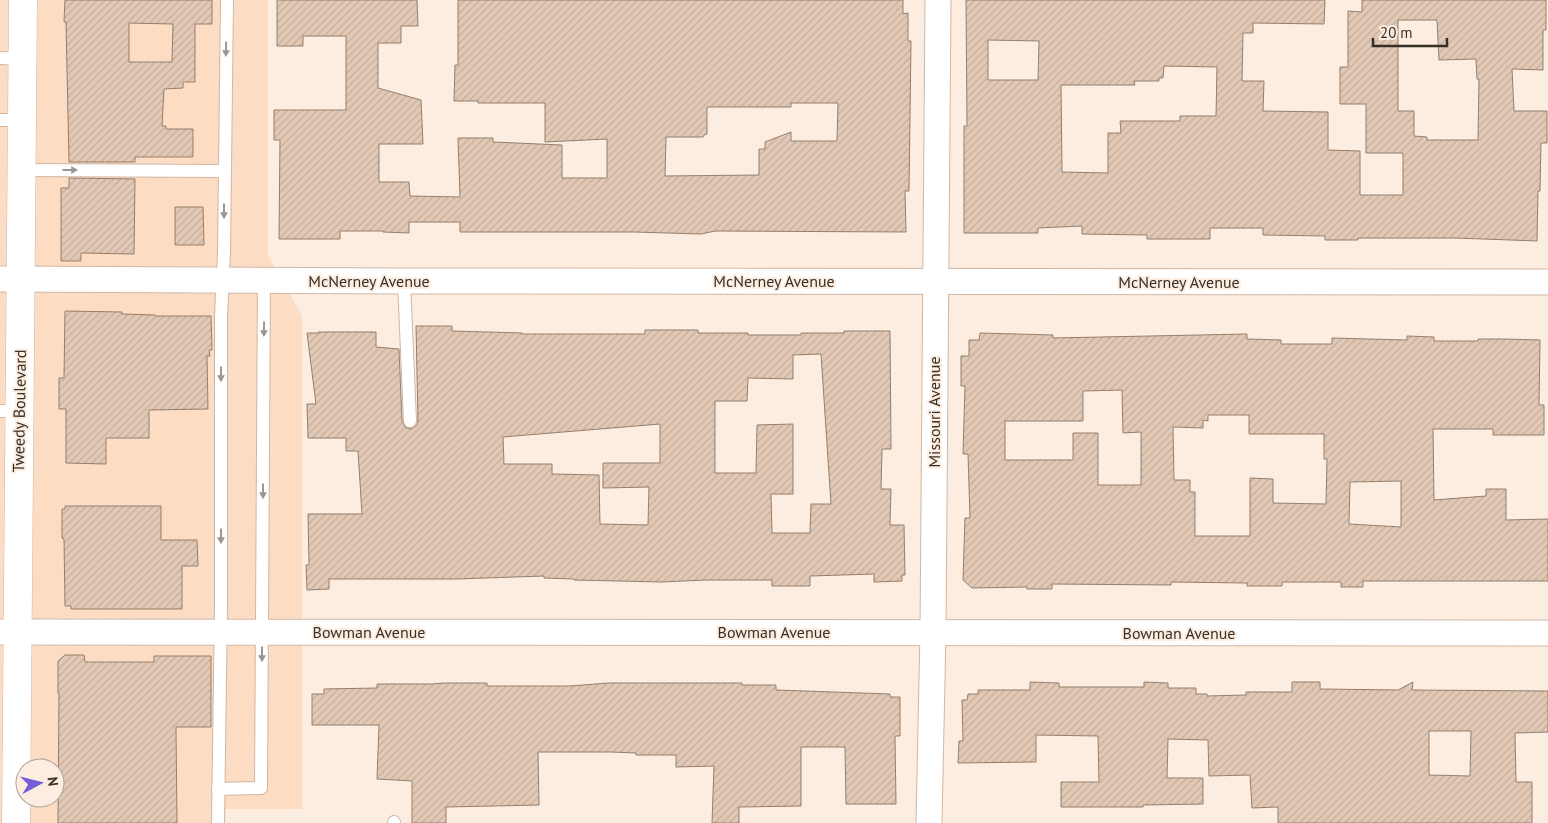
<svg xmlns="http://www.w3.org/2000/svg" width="1548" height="823" viewBox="0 0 1548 823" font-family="'PT Sans',sans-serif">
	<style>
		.built { fill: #fcdcc3; fill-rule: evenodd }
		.building { fill: url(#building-hatch); stroke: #957e6c; fill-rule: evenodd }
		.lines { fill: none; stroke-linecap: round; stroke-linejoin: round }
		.service-casing { stroke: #d0b7a4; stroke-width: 14 }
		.minor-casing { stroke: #d0b7a4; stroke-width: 27 }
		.secondary-casing { stroke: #d0b7a4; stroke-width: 29 }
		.service { stroke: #fff; stroke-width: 12 }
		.minor { stroke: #fff; stroke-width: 25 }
		.secondary { stroke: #fff; stroke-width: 28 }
		.oneway { fill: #9c9793 }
		.labels { text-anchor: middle; stroke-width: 4; stroke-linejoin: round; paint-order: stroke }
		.street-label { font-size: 16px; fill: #382f27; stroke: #fcede0 }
	</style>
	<defs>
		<pattern id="building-hatch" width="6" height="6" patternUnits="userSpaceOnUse" patternTransform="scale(1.25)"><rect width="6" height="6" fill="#e2c9b5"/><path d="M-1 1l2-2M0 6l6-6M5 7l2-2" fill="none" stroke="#c3ad9c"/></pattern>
	</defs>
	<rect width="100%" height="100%" fill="#fcede0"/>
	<path class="built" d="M0,0H268V255L302,316V809H226L225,823H0ZM25,768H55V798H25Z"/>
	<g class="building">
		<path d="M65,0H212V24H195V82H183V88L164,89L162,126H166V129H193V157H135V162H69L66,22H64ZM129,23L173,24L172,62H129Z"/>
		<path d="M277,0H417L418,26H401V43H378V88L421,100L423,144H379V182H409L410,196L460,197L458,138H493V142L562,145V178H607V139L545,142V103H478V101H454L455,65H458V0H903V14L908,13V41H911L909,191H905L906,232L715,231L701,234L635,232H460V222H409V233L383,232V231H340V239H279L280,140H274V110H346V36H303V46H277ZM791,103H838L837,141H791V132L765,142V149H759V175L665,176L666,137H703L704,135L707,134V107H791Z"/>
		<path d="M966,0H1325L1324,24L1253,23V33H1243L1242,81H1264L1263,111L1328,112V150L1360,151V195H1403V153H1366V104H1340V67H1348V11L1362,12V0H1546V30H1543V70L1512,69L1514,111H1547V143H1541L1540,191H1538L1537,241L1456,238H1358V240H1325V236L1263,235V228H1210V239H1147V235L1082,234V226L1038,228V233H964V126H967ZM1398,20H1437L1439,60L1476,59L1477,79H1479L1478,140H1427V137L1414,136V111H1398ZM988,40L1039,41L1038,80H988ZM1164,66L1217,67L1216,116H1180V121H1120L1121,133H1108V173L1062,172L1061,85H1135L1134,81H1159V78H1163Z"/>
		<path d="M69,178L135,179L134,254L81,253V261H61V188H69Z"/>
		<path d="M175,207H203L204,245H175Z"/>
		<path d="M65,311L122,312V314L155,315V316H211L212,350H209L210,356H207L208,409L149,410V438H106V464L66,463V409H59V378H64Z"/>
		<path d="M416,326H452V331L522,333V334H645V330H698V333H748V335H801V333H844V331H890L891,449H882L881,489H891L890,525H904L905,575H902V581L874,582V574L810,576V586H772V580H705L662,582L574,580V579L544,578V576L456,579H329V589L307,590L306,565H309L308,514H362L358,451H346V438H308L307,404H316L307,333H319L318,332H376V347L399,349L402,421L406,428L411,429L417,425L418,421ZM821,354L831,504H811L810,533H772L771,494H793V424L757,425L756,473H715V401H747L748,378L793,379V355ZM660,424V463H603V488L649,487L648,525L600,524L599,475L552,474V464H504L503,437Z"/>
		<path d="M980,333L1053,335V338L1247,334V339L1281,340V344H1332V338L1407,340V336L1434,337V341H1478V339H1503L1540,340L1539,405H1544V435H1493V429H1433L1434,500L1486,496V489H1506V520L1548,519V581H1363V587H1341V582H1282V586H1247V583L1171,582V585L1052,584V589H1027V587L972,588L963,580L965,518H970L968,454H963L965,386H961V356H969V340H979ZM1122,390L1123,433L1141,432V485H1098V433H1073V460H1005V421H1083V391ZM1208,415H1249V434H1324V459H1327L1326,504L1273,503V479L1250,478V536H1195V492H1190V480H1174L1173,427L1203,428V420L1208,421ZM1401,481V527L1349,524L1350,482Z"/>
		<path d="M65,506H161V540H197L198,566H182V609H71V606H65L64,539L62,538V509H65Z"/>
		<path d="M65,655H84L85,662H154V656H211V727H176L177,823H58L59,693H58V661Z"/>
		<path d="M1030,682L1059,683V687H1144V682L1168,683V688H1196V694H1207V696L1246,695V692H1292V682H1320V689L1398,690L1413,682L1412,690L1548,691V732L1515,733L1516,782H1532V823H1278V807L1252,808L1250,775L1209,776L1208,740L1168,739L1167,778H1203V804L1143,805V807H1061V782H1099L1098,736L1036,735V762L958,763L959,741H963L962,700H967L968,694H978V690H1030ZM1429,731H1471L1470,776L1429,775Z"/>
		<path d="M444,683H487V686H570L608,683H742V685H776V690L890,694V697H900V736H895L896,804H846L845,747H801V806L739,807V823H712L714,766L676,767V755H636V753L611,752H538L539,805L446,807V823H412V781L377,779L379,725H312V694H324V689L377,688V684H432Z"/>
	</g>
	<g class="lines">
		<g class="service-casing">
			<g id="service">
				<path d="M0,58L22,59"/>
				<path d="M0,120H21"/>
				<path d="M21,170L224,171"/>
				<path d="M404,281L410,421"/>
				<path d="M0,411H18"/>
				<path d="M218,789L261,788L264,280"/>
				<path d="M218,823L221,606V316L224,253L227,0"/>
				<path d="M394,823V822"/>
			</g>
		</g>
		<g class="minor-casing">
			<g id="minor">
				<path d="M0,279L404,281L1548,282"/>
				<path d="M0,632L1548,633"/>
				<path d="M929,823L933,632L938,0"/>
			</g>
		</g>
		<g class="secondary-casing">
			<path id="secondary" d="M16,823L23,0"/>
		</g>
		<use href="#service" class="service"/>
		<use href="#minor" class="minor"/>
		<use href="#secondary" class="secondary"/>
	</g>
	<defs><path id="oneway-solid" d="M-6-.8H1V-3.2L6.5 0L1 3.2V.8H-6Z" transform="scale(1.25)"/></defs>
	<g class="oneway">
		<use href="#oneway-solid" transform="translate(226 49) rotate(91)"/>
		<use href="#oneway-solid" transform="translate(70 170)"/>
		<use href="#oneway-solid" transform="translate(224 211) rotate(90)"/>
		<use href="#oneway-solid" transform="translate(264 329) rotate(91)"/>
		<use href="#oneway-solid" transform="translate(221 374) rotate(90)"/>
		<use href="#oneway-solid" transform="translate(263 491) rotate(90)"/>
		<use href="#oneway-solid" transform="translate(221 536) rotate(90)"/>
		<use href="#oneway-solid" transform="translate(262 654) rotate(90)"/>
	</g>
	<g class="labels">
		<g class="street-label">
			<text x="369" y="287">McNerney Avenue</text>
			<text x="774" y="287">McNerney Avenue</text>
			<text x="1179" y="288">McNerney Avenue</text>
			<text transform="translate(19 411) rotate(-89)" y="6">Tweedy Boulevard</text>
			<text transform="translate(934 412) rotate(-90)" y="6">Missouri Avenue</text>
			<text x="369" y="638">Bowman Avenue</text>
			<text x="774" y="638">Bowman Avenue</text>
			<text x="1179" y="639">Bowman Avenue</text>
		</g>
	</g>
	<g transform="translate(40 783) rotate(83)"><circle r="24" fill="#fcede0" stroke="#aea196"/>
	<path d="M0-4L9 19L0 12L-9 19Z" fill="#755dd7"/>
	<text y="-8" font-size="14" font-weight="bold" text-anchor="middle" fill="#382f27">N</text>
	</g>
	<path d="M1373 38v8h74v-8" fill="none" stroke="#382f27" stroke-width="2.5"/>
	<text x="1380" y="38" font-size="15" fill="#382f27" stroke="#fcede0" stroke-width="4" paint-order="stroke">20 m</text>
</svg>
